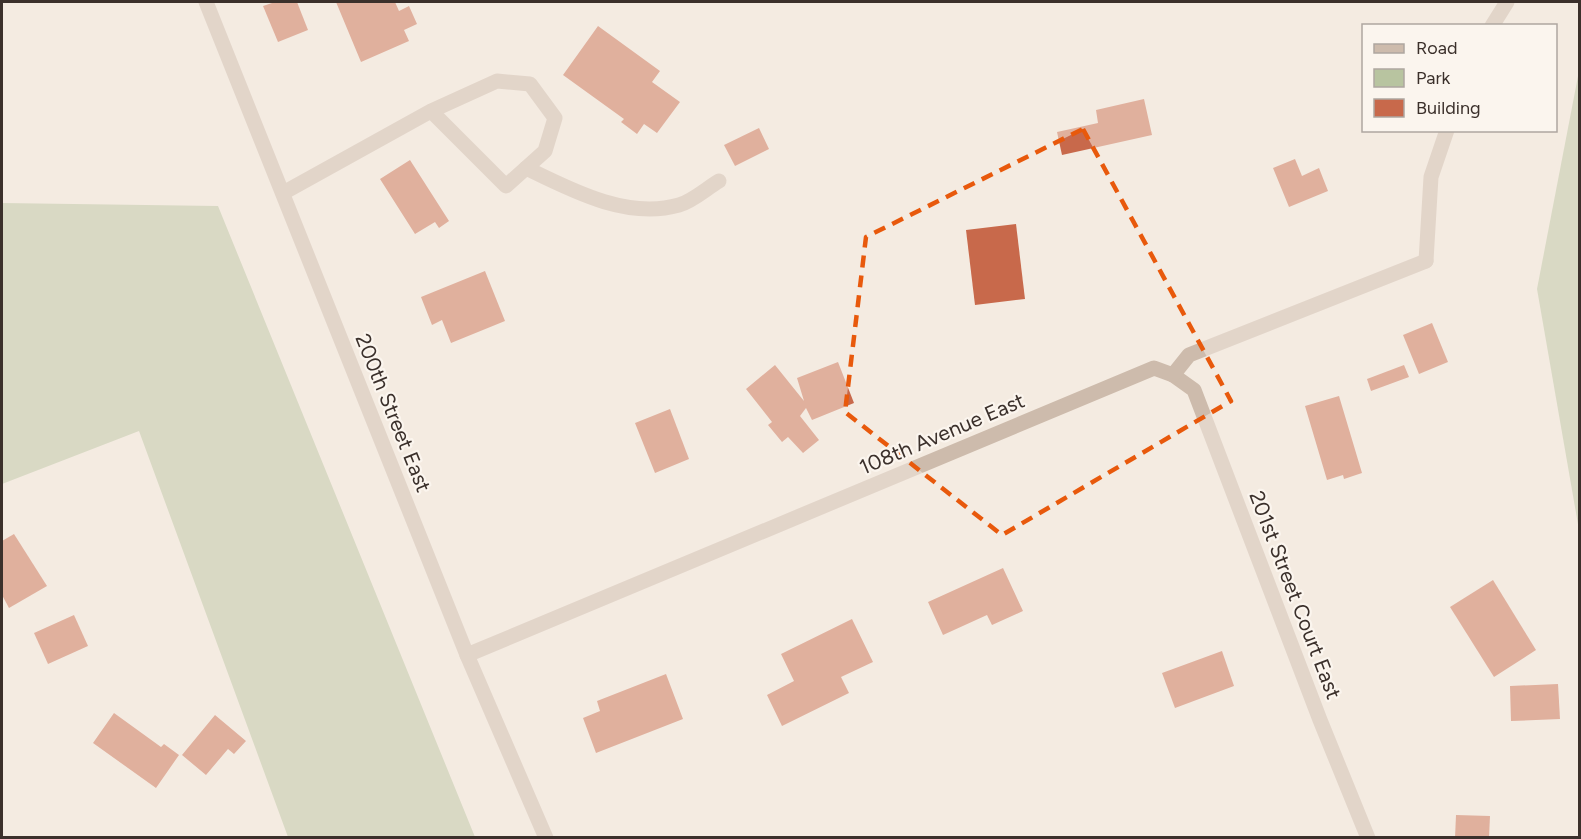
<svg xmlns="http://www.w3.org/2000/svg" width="1581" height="839" viewBox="0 0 1581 839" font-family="Figtree,sans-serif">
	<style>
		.green { fill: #b8c4a0 }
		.building { fill: #c8694b }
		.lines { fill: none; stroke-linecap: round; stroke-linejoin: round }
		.service { stroke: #cdbbac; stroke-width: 15 }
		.minor { stroke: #cdbbac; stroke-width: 15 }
		.tertiary { stroke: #cdbbac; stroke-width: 15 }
		.marked { fill: none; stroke: #e8590c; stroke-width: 4.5; stroke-dasharray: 12 8; stroke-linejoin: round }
		.labels { text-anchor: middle; stroke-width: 4.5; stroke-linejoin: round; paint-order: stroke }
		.street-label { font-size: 21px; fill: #3b302b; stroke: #fbf5ee }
	</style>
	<rect width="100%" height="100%" fill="#f4ebe1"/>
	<g class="green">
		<path d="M1579,71V530L1537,289Z"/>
		<path d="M2,203L218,206L475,837H288L139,431L2,484Z"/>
	</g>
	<g class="building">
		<path d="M275,2H297L308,30L278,42L263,6Z"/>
		<path d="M336,2H395L399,11L409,6L417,24L404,30L409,41L361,62Z"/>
		<path d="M598,26L660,71L652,82L680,102L657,133L644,124L637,134L621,122L624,119L563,75Z"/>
		<path d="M1144,99L1152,135L1062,155L1057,132L1098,123L1096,110Z"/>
		<path d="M759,128L769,149L735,166L724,145Z"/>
		<path d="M1295,159L1302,176L1319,168L1328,191L1289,207L1273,168Z"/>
		<path d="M410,160L449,221L439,228L435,222L415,234L380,179Z"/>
		<path d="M1016,224L1025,299L975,305L966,230Z"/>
		<path d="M485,271L505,321L451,343L442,320L432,325L421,297Z"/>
		<path d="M1432,323L1448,362L1419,374L1403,335Z"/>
		<path d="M838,362L854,403L812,420L806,408L800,416L819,440L803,453L788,437L782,442L768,425L772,422L746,389L775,365L804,401L797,378Z"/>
		<path d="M1404,365L1409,377L1371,391L1367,379Z"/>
		<path d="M1339,396L1362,473L1344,479L1343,475L1327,480L1305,406Z"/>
		<path d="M670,409L689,459L655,473L635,423Z"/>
		<path d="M14,534L47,586L9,608L2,595V541Z"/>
		<path d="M1003,568L1023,611L992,625L987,615L943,635L928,602Z"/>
		<path d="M1493,580L1536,650L1494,677L1450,607Z"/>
		<path d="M74,615L88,646L48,664L34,633Z"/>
		<path d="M852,619L873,662L841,677L849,693L782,726L767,695L794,681L781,654Z"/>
		<path d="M1222,651L1234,686L1175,708L1162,673Z"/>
		<path d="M666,674L683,719L596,753L583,718L600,711L597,701Z"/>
		<path d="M1558,684L1560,719L1511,721L1510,686Z"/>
		<path d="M114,713L161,747L164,744L179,755L156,788L93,743Z"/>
		<path d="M215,715L246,741L234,754L228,749L206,775L182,755Z"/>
		<path d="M1456,815L1490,816L1489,838H1455Z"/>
	</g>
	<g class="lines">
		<g class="service">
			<path d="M1492,26L1507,2"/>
			<path d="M526,168C571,190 627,220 679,205C693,201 707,188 719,181"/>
			<path d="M283,193L431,111L497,81L530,84L555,118L545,151L506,186L431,111"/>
			<path d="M1426,261L1431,177L1447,130"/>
		</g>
		<g class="minor">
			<path d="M1173,375L1194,390L1320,720L1368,838"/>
			<path d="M467,655L1154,368L1173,375L1189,355L1426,261"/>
		</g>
		<path class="tertiary" d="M206,2L467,655L546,838"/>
	</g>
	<path d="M0 0H1581V839H0ZM1083,129L1231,401L1002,535L845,412L866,237Z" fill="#f4ebe1" fill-opacity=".55" fill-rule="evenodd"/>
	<path class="marked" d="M1083,129L1231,401L1002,535L845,412L866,237Z"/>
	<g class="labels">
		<g class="street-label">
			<text transform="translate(393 413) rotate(68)" y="7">200th Street East</text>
			<text transform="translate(942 434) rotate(-23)" y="7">108th Avenue East</text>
			<text transform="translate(1295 595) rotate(69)" y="7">201st Street Court East</text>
		</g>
	</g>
	<rect width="1581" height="839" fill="none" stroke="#3b302b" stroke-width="6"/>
	<rect x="1362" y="24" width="195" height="108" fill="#fbf5ee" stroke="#aea6a0" stroke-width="1.5"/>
	<rect x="1374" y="44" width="30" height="9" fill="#cdbbac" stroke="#aea6a0" stroke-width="1.5"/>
	<text x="1416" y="54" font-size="18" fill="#3b302b">Road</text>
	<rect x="1374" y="69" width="30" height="18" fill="#b8c4a0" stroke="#aea6a0" stroke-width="1.5"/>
	<text x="1416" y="84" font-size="18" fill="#3b302b">Park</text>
	<rect x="1374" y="99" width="30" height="18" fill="#c8694b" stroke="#aea6a0" stroke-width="1.5"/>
	<text x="1416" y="114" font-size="18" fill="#3b302b">Building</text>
</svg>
